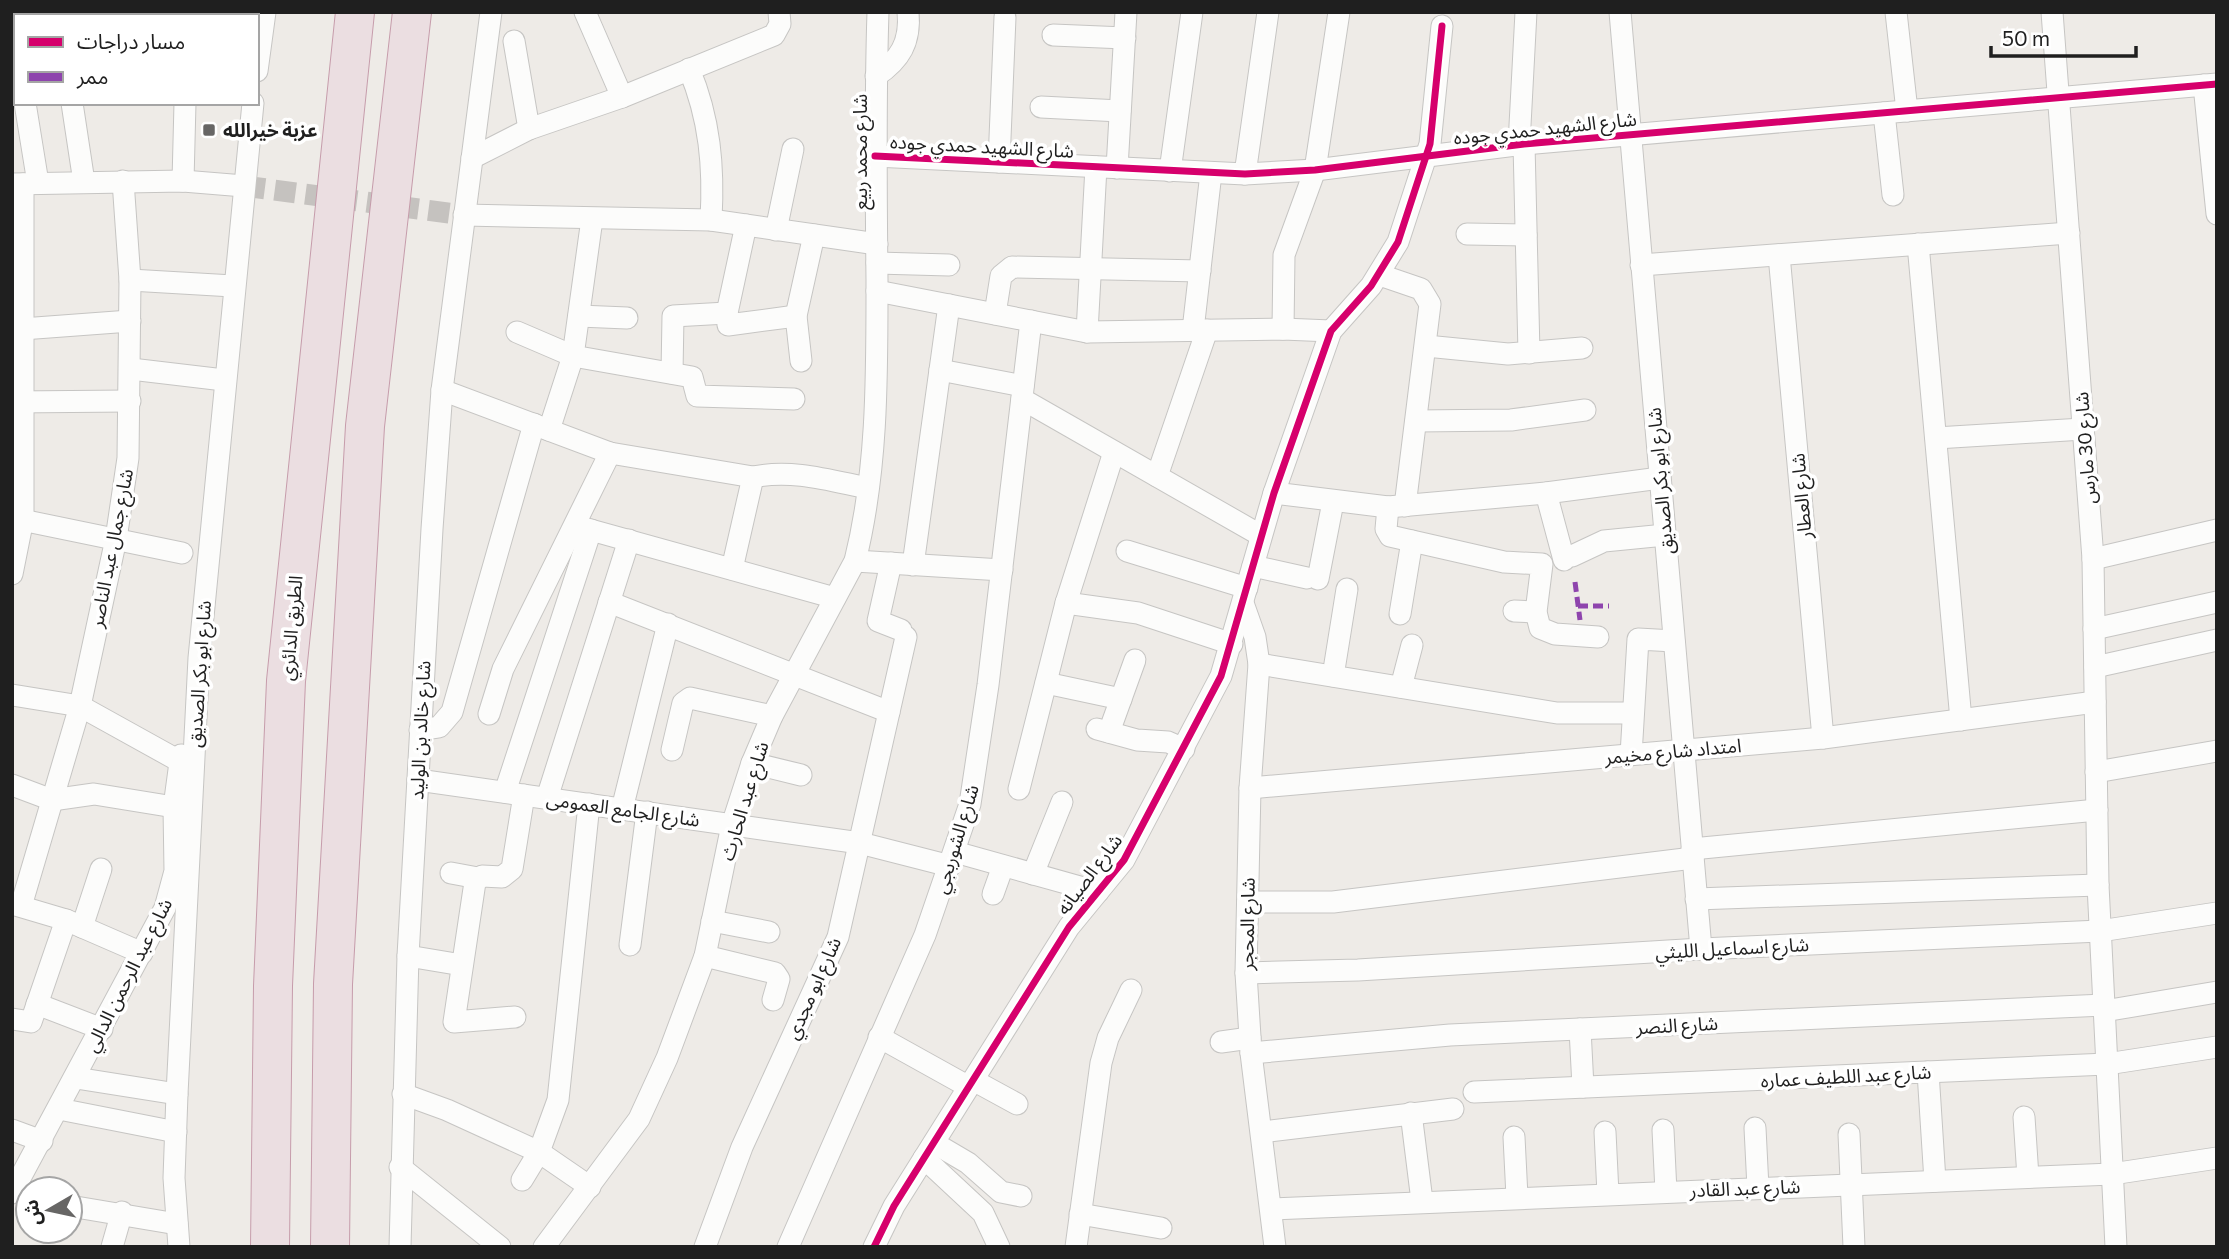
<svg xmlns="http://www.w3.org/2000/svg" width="2229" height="1259" viewBox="0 0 2229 1259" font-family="Commissioner,'Noto Sans Arabic',sans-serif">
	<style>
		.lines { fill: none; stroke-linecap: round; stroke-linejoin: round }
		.minor-tunnel { stroke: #c5c2bf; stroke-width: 21; stroke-dasharray: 21 10; stroke-linecap: butt }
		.minor-casing { stroke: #c6c5c3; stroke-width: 23 }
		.motorway-casing { stroke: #c69cab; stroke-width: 40 }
		.minor { stroke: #fcfcfb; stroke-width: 21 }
		.motorway { stroke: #ebdee1; stroke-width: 38 }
		.quiet { stroke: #8e44ad; stroke-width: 5; stroke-dasharray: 10 5; stroke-linecap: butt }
		.cycleway-casing { stroke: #fff; stroke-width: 11 }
		.cycleway { stroke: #d6006c; stroke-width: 7 }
		.poi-dot { fill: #676665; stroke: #fff; stroke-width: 2.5 }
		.labels { text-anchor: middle; stroke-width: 7; stroke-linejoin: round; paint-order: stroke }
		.street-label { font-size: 19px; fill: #1f1f1f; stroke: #fff }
		.poi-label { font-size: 19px; font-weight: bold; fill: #1f1f1f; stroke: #fff; text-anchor: start }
	</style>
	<rect width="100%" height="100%" fill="#eeebe7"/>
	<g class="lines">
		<path class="minor-tunnel" d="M244,186L464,215"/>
		<g class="minor-casing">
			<g id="minor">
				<path d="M58,12L59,16"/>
				<path d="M585,12L622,97"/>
				<path d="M1620,12L1701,949"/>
				<path d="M1896,12L1907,111"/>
				<path d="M2052,12L2093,559L2098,885L2116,1247"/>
				<path d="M186,16V12"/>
				<path d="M1053,35L1125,38"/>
				<path d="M514,41L529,129"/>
				<path d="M12,68H16"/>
				<path d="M689,69C710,119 714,167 711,220"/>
				<path d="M257,71L265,12"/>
				<path d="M876,76C900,60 911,42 908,12"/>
				<path d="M2204,85L2217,214"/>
				<path d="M25,103L38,183"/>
				<path d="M72,103L84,182"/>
				<path d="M1041,107L1120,111"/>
				<path d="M1884,113L1893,195"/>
				<path d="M1519,144L1526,12"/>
				<path d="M1524,144L1529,353"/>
				<path d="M875,156L1245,174L1315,170L1524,144L2217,84"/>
				<path d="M472,158L529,129L622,97L774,35L780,24L779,12"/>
				<path d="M999,162L1005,17"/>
				<path d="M1117,168L1126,12"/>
				<path d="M1170,171L1192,12"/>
				<path d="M1245,174L1268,12"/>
				<path d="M183,181L185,103"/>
				<path d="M12,184L183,181L244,186"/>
				<path d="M464,215L711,220L877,244"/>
				<path d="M746,225L727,313L728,325L796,316"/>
				<path d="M776,230L793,149"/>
				<path d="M1467,234L1526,235"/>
				<path d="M1918,244L1961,720"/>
				<path d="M1779,255L1823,738"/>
				<path d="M877,263L949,265"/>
				<path d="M1641,265L2069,233"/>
				<path d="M1380,275L1421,289L1430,304L1405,506"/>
				<path d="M130,280L233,286"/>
				<path d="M877,291L1087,332L1283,329L1331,331"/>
				<path d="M995,314L1001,276L1012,267L1200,271"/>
				<path d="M579,316L627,318"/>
				<path d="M22,329L130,321"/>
				<path d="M1283,329L1284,255L1315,170L1339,12"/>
				<path d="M1193,330L1211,173"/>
				<path d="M517,332L573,356L692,377L697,396L794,399"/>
				<path d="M1087,332L1096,167"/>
				<path d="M1426,346L1508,354L1582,348"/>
				<path d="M801,361L796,316L814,235"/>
				<path d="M131,369L224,380"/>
				<path d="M940,370L1023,386"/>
				<path d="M672,373L673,316L727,313"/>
				<path d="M442,390L610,453L753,477C792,469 828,480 867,488"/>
				<path d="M1022,399L1260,535"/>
				<path d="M12,402L130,401"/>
				<path d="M1416,421L1511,420L1585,410"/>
				<path d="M549,430L573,356L592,219"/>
				<path d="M1936,438L2083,429"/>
				<path d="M1157,476L1207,330"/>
				<path d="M1274,493L1388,507L1546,493L1660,478"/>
				<path d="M1546,493L1564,560"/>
				<path d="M1388,507L1386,529L1390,536L1504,562L1542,564L1536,612L1540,628L1555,634L1598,637"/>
				<path d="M12,518L182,553"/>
				<path d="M580,527L835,598"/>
				<path d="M1127,551L1247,588"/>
				<path d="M1572,556L1604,541L1665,535"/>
				<path d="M2093,559L2217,530"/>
				<path d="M855,561L1002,570"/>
				<path d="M891,563L878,621L901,630"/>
				<path d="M913,565L949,305"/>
				<path d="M1253,566L1307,578"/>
				<path d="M732,569L753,477"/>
				<path d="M12,574L23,519V184"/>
				<path d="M1318,579L1333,502"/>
				<path d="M609,602L889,712"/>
				<path d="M1066,603L1138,613L1232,644"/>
				<path d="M1243,603L1255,637L1259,664L1250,788L1246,973L1251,1053L1275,1247"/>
				<path d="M1514,611L1536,612"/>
				<path d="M1400,614L1412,541"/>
				<path d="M2094,629L2217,602"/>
				<path d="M1259,664L1557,713H1633"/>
				<path d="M2095,667L2217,640"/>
				<path d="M1333,676L1347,589"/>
				<path d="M1046,683L1121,699"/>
				<path d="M1401,687L1412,645"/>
				<path d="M12,695L80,706L181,762"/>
				<path d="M489,714L503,669L610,453"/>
				<path d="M1097,729L1137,740L1168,742L1184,749"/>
				<path d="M420,730L439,727L452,712L534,424"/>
				<path d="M1109,732L1135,660"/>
				<path d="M672,750L683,703L690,698L772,716"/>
				<path d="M1631,755L1638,639L1674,641"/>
				<path d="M752,763L801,775"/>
				<path d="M2096,772L2217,751"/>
				<path d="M418,780L860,843L950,866"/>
				<path d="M12,785L52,800L94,794L174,807"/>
				<path d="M1250,788L1823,738L2095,702"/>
				<path d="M1019,789L1066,603L1114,452"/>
				<path d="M505,792L591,530"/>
				<path d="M547,798L629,540"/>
				<path d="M622,809L668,624"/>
				<path d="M1692,849L2097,810"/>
				<path d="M955,852L1098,892"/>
				<path d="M451,873L478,878"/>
				<path d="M1033,874L1062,802"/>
				<path d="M993,894L1003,866"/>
				<path d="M1696,899L2098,885"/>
				<path d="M1248,902H1333L1693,858"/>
				<path d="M12,904L66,920L142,953"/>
				<path d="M21,906L80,706L116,539L128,458L130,280L123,181"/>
				<path d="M712,921L769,932"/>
				<path d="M82,927L101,869"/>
				<path d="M630,945L647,812"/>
				<path d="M408,956L462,965"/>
				<path d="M705,956L775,973L779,979L773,1000"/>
				<path d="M1246,973L1358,970L1701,949L2100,931L2217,913"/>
				<path d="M37,1004L102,1029"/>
				<path d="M2104,1011L2217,992"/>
				<path d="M515,1017L454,1022L475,882L482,876L502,877L512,869L524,795"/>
				<path d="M12,1019L31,1022L66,920"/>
				<path d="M1580,1029L1583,1087"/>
				<path d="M879,1037L969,1087"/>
				<path d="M1221,1042L1250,1038"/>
				<path d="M1251,1053L1450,1035L2104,1005"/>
				<path d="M1928,1072L1935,1181"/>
				<path d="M76,1078L177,1094"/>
				<path d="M973,1080L1017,1104"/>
				<path d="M1474,1092L2107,1064L2217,1047"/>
				<path d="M403,1094L447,1110L539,1152L590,1187"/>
				<path d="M59,1109L176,1132"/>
				<path d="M1411,1113L1422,1201"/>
				<path d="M2024,1117L2028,1177"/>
				<path d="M1755,1128L1758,1188"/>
				<path d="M12,1130L42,1141"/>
				<path d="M1663,1130L1666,1192"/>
				<path d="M1262,1132L1453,1109"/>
				<path d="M1605,1132L1608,1194"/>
				<path d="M1849,1134L1854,1247"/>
				<path d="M1514,1137L1517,1197"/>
				<path d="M934,1143L968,1163L1001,1192L1021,1196"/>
				<path d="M924,1158L983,1213L999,1247"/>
				<path d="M400,1167L500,1247"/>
				<path d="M522,1180L539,1152L558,1100L589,804"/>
				<path d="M12,1193L165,908L175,871L174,807L181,755"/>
				<path d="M70,1206L177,1224"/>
				<path d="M1272,1209L2112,1174L2217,1158"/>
				<path d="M1080,1214L1161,1228"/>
				<path d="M112,1247L122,1212"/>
				<path d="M179,1247L174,1178L177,1094L199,658L253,103"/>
				<path d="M400,1247L408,956L432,529L442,390L491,12"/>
				<path d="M544,1247L639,1119L667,1058L705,956L732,825L752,763L772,716L855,561C878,469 877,373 877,279C876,190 875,101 878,12"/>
				<path d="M705,1247L742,1147L838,937L906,637"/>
				<path d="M788,1247L925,935L970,804L988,685L1031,321"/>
				<path d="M874,1247L894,1206L1069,927L1124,860L1221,676L1274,493L1331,331L1371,286L1398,242L1430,144L1442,26"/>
				<path d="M1076,1247L1101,1063L1108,1038L1131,990"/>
			</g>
		</g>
		<g class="motorway-casing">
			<g id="motorway">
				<path d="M270,1247L273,986L286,681L355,12"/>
				<path d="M330,1247L333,984L365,426L412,12"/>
			</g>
		</g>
		<use href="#minor" class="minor"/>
		<use href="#motorway" class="motorway"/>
		<g class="quiet">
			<path d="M1575,582L1580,620"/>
			<path d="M1578,606H1609"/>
		</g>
		<g class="cycleway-casing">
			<g id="cycleway">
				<path d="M875,156L1245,174L1315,170L1524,144L2217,84"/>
				<path d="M874,1247L894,1206L1069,927L1124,860L1221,676L1274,493L1331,331L1371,286L1398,242L1430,144L1442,26"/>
			</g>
		</g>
		<use href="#cycleway" class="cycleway"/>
	</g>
	<rect class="poi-dot" x="202" y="123" width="14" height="14" rx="3.5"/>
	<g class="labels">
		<g class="street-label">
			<text transform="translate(1545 128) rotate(-6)" y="7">شارع الشهيد حمدي جوده</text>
			<text transform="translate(982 146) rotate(3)" y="7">شارع الشهيد حمدي جوده</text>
			<text transform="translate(860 152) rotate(-90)" y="7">شارع محمد ربيع</text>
			<text transform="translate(2085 448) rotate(-94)" y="7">شارع 30 مارس</text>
			<text transform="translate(1660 481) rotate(-95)" y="7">شارع ابو بكر الصديق</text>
			<text transform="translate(1801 496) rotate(-95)" y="7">شارع العطار</text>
			<text transform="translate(111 548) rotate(-79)" y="7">شارع جمال عبد الناصر</text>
			<text transform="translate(291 628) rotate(-85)" y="7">الطريق الدائري</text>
			<text transform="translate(199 674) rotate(-86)" y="7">شارع ابو بكر الصديق</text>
			<text transform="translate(420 730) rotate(-87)" y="7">شارع خالد بن الوليد</text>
			<text transform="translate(1673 751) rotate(-5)" y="7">امتداد شارع مخيمر</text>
			<text transform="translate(744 801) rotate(-73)" y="7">شارع عبد الحارث</text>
			<text transform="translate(623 809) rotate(8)" y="7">شارع الجامع العمومى</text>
			<text transform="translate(956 839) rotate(-73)" y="7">شارع الشوربجي</text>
			<text transform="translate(1089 874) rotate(-53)" y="7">شارع الصيانه</text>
			<text transform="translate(1247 924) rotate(-89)" y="7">شارع المحجر</text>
			<text transform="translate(1732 948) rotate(-3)" y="7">شارع اسماعيل الليثي</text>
			<text transform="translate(128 975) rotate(-63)" y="7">شارع عبد الرحمن الدالي</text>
			<text transform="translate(813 988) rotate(-66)" y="7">شارع ابو مجدي</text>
			<text transform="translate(1677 1025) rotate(-3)" y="7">شارع النصر</text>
			<text transform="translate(1846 1076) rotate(-3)" y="7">شارع عبد اللطيف عماره</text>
			<text transform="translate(1745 1188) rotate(-2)" y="7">شارع عبد القادر</text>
		</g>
		<g class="poi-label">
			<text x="223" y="137">عزبة خيرالله</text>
		</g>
	</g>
	<rect width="2229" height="1259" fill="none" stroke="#1f1f1f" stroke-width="28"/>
	<rect x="14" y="14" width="245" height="91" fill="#ffffff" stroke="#a5a5a5" stroke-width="2"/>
	<rect x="28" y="37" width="35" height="10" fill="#d6006c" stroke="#a5a5a5" stroke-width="2"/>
	<text x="77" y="49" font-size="21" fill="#1f1f1f">مسار دراجات</text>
	<rect x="28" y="72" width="35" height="10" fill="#8e44ad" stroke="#a5a5a5" stroke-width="2"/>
	<text x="77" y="84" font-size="21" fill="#1f1f1f">ممر</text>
	<g transform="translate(49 1210) rotate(261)"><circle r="33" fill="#ffffff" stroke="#a5a5a5" stroke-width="2"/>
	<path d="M0-5L12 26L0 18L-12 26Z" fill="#676665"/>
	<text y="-10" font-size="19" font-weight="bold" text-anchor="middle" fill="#1f1f1f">ش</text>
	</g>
	<path d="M1991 46v10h145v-10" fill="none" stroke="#1f1f1f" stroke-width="3.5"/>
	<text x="2002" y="46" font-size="21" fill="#1f1f1f" stroke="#ffffff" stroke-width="5" paint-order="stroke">50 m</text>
</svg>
